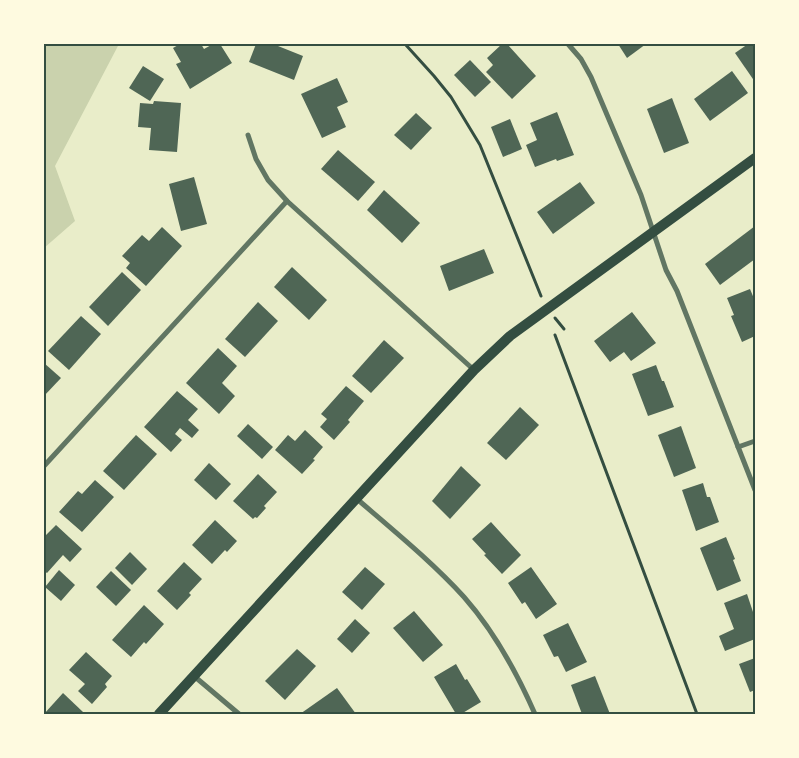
<svg xmlns="http://www.w3.org/2000/svg" width="799" height="758" viewBox="0 0 799 758" font-family="Arial,sans-serif">
	<style>
		.green { fill: #cad2ad }
		.building { fill: #4f6655 }
		.lines { fill: none; stroke-linecap: round; stroke-linejoin: round }
		.path { stroke: #344e41; stroke-width: 3 }
		.minor { stroke: #617663; stroke-width: 5 }
		.secondary { stroke: #344e41; stroke-width: 10 }
		.neatline { fill: none; stroke: #344e41; stroke-width: 2 }
	</style>
	<rect width="100%" height="100%" fill="#e9edc9"/>
	<path class="green" d="M44,44H119L55,166L75,221L44,248Z"/>
	<g class="building">
		<path d="M180,44H201L204,49L213,44H220L232,63L190,89L176,64L181,62L173,48Z"/>
		<path d="M256,44H273L303,56L294,80L249,62Z"/>
		<path d="M502,44H507L536,76L512,99L486,72L493,65L487,58Z"/>
		<path d="M618,44H646L627,58Z"/>
		<path d="M748,44H755V82L735,53Z"/>
		<path d="M470,60L491,82L475,97L454,75Z"/>
		<path d="M143,66L164,79L150,101L129,88Z"/>
		<path d="M732,71L748,93L710,121L694,99Z"/>
		<path d="M337,78L348,102L337,107L346,127L322,138L301,94Z"/>
		<path d="M672,98L689,143L664,153L647,109Z"/>
		<path d="M154,101L181,103L177,152L149,150L151,128L138,127L140,103L153,104Z"/>
		<path d="M557,112L574,155L557,161L556,159L535,167L526,145L537,140L530,123Z"/>
		<path d="M416,113L432,128L411,150L394,135Z"/>
		<path d="M510,119L522,149L503,157L491,127Z"/>
		<path d="M338,150L375,182L358,201L321,169Z"/>
		<path d="M194,177L207,224L181,231L169,184Z"/>
		<path d="M580,182L595,203L553,234L537,212Z"/>
		<path d="M384,190L420,223L402,243L367,210Z"/>
		<path d="M755,226V259L720,285L705,264Z"/>
		<path d="M162,227L182,246L146,286L126,268L130,263L122,256L142,235L149,241Z"/>
		<path d="M484,249L494,273L449,291L440,266Z"/>
		<path d="M292,267L327,300L309,320L274,287Z"/>
		<path d="M122,272L141,290L108,326L89,307Z"/>
		<path d="M750,289L755,301V336L742,342L731,316L734,315L727,298Z"/>
		<path d="M258,302L278,321L245,357L225,339Z"/>
		<path d="M632,312L656,343L631,361L624,352L610,362L594,341Z"/>
		<path d="M81,316L101,334L69,370L48,351Z"/>
		<path d="M384,340L404,358L371,393L352,376Z"/>
		<path d="M218,348L237,366L222,383L235,396L219,414L186,383Z"/>
		<path d="M44,363L61,378L44,396Z"/>
		<path d="M656,365L662,381H664L674,407L648,416L632,374Z"/>
		<path d="M346,386L364,401L348,420L350,422L334,440L320,427L327,419L321,414Z"/>
		<path d="M177,391L198,409L188,420L199,430L192,438L180,428L175,434L182,440L171,452L144,427Z"/>
		<path d="M520,407L539,425L506,460L487,443Z"/>
		<path d="M248,424L273,447L262,459L237,436Z"/>
		<path d="M681,426L696,468L674,477L658,435Z"/>
		<path d="M305,430L323,447L313,459L315,460L302,474L275,450L288,435L295,441Z"/>
		<path d="M136,435L157,454L124,490L103,471Z"/>
		<path d="M209,463L231,484L216,500L194,480Z"/>
		<path d="M461,466L481,485L450,519L432,501Z"/>
		<path d="M258,474L277,492L264,506L266,508L257,518L255,517L253,519L233,501Z"/>
		<path d="M95,480L114,497L82,532L59,512L78,491L82,494Z"/>
		<path d="M703,483L707,497H710L719,522L696,531L682,490Z"/>
		<path d="M215,520L237,541L227,552L225,550L212,564L192,545Z"/>
		<path d="M491,522L521,555L502,574L484,555L486,554L472,539Z"/>
		<path d="M56,525L82,549L70,562L63,555L47,573L44,571V537Z"/>
		<path d="M726,537L735,559L733,560L741,581L717,591L700,548Z"/>
		<path d="M130,552L147,569L132,585L115,568Z"/>
		<path d="M184,562L202,579L189,593L191,595L177,610L157,591Z"/>
		<path d="M365,567L385,584L362,610L342,592Z"/>
		<path d="M531,567L557,604L536,619L525,602L522,604L508,583Z"/>
		<path d="M59,570L75,585L61,601L45,587Z"/>
		<path d="M111,571L131,590L116,606L96,587Z"/>
		<path d="M747,594L753,612L755,611V639L725,651L719,636L734,629L724,603Z"/>
		<path d="M144,605L164,624L146,644L144,642L131,657L112,640Z"/>
		<path d="M414,611L443,645L423,662L393,628Z"/>
		<path d="M355,619L370,633L352,653L337,639Z"/>
		<path d="M568,623L587,662L566,672L558,656L554,657L543,635Z"/>
		<path d="M297,649L316,666L285,700L265,681Z"/>
		<path d="M86,652L112,676L105,684L107,687L92,704L78,691L85,684L69,670Z"/>
		<path d="M755,658V690L750,692L739,664Z"/>
		<path d="M456,664L465,680L467,679L481,702L461,714H456L434,677Z"/>
		<path d="M595,676L610,714H582L571,685Z"/>
		<path d="M337,688L356,714H300Z"/>
		<path d="M63,693L83,712L81,714H44Z"/>
	</g>
	<g class="lines">
		<g class="path">
			<path d="M405,44L434,76L451,97L480,145L541,296"/>
			<path d="M555,318L564,329"/>
			<path d="M555,335L697,714"/>
		</g>
		<g class="minor">
			<path d="M568,44L581,59L591,77L641,195L666,270L677,291L755,490"/>
			<path d="M248,135L256,159L268,180L287,201L474,370"/>
			<path d="M738,447L755,441"/>
			<path d="M44,466L287,201"/>
			<path d="M357,499C394,531 431,561 464,597C494,631 517,673 535,714"/>
			<path d="M194,676L239,714"/>
		</g>
		<path class="secondary" d="M159,714L474,370L510,336L755,158"/>
	</g>
	<rect width="799" height="758" fill="none" stroke="#fefae0" stroke-width="90"/>
	<rect x="45" y="45" width="709" height="668" class="neatline"/>
</svg>
